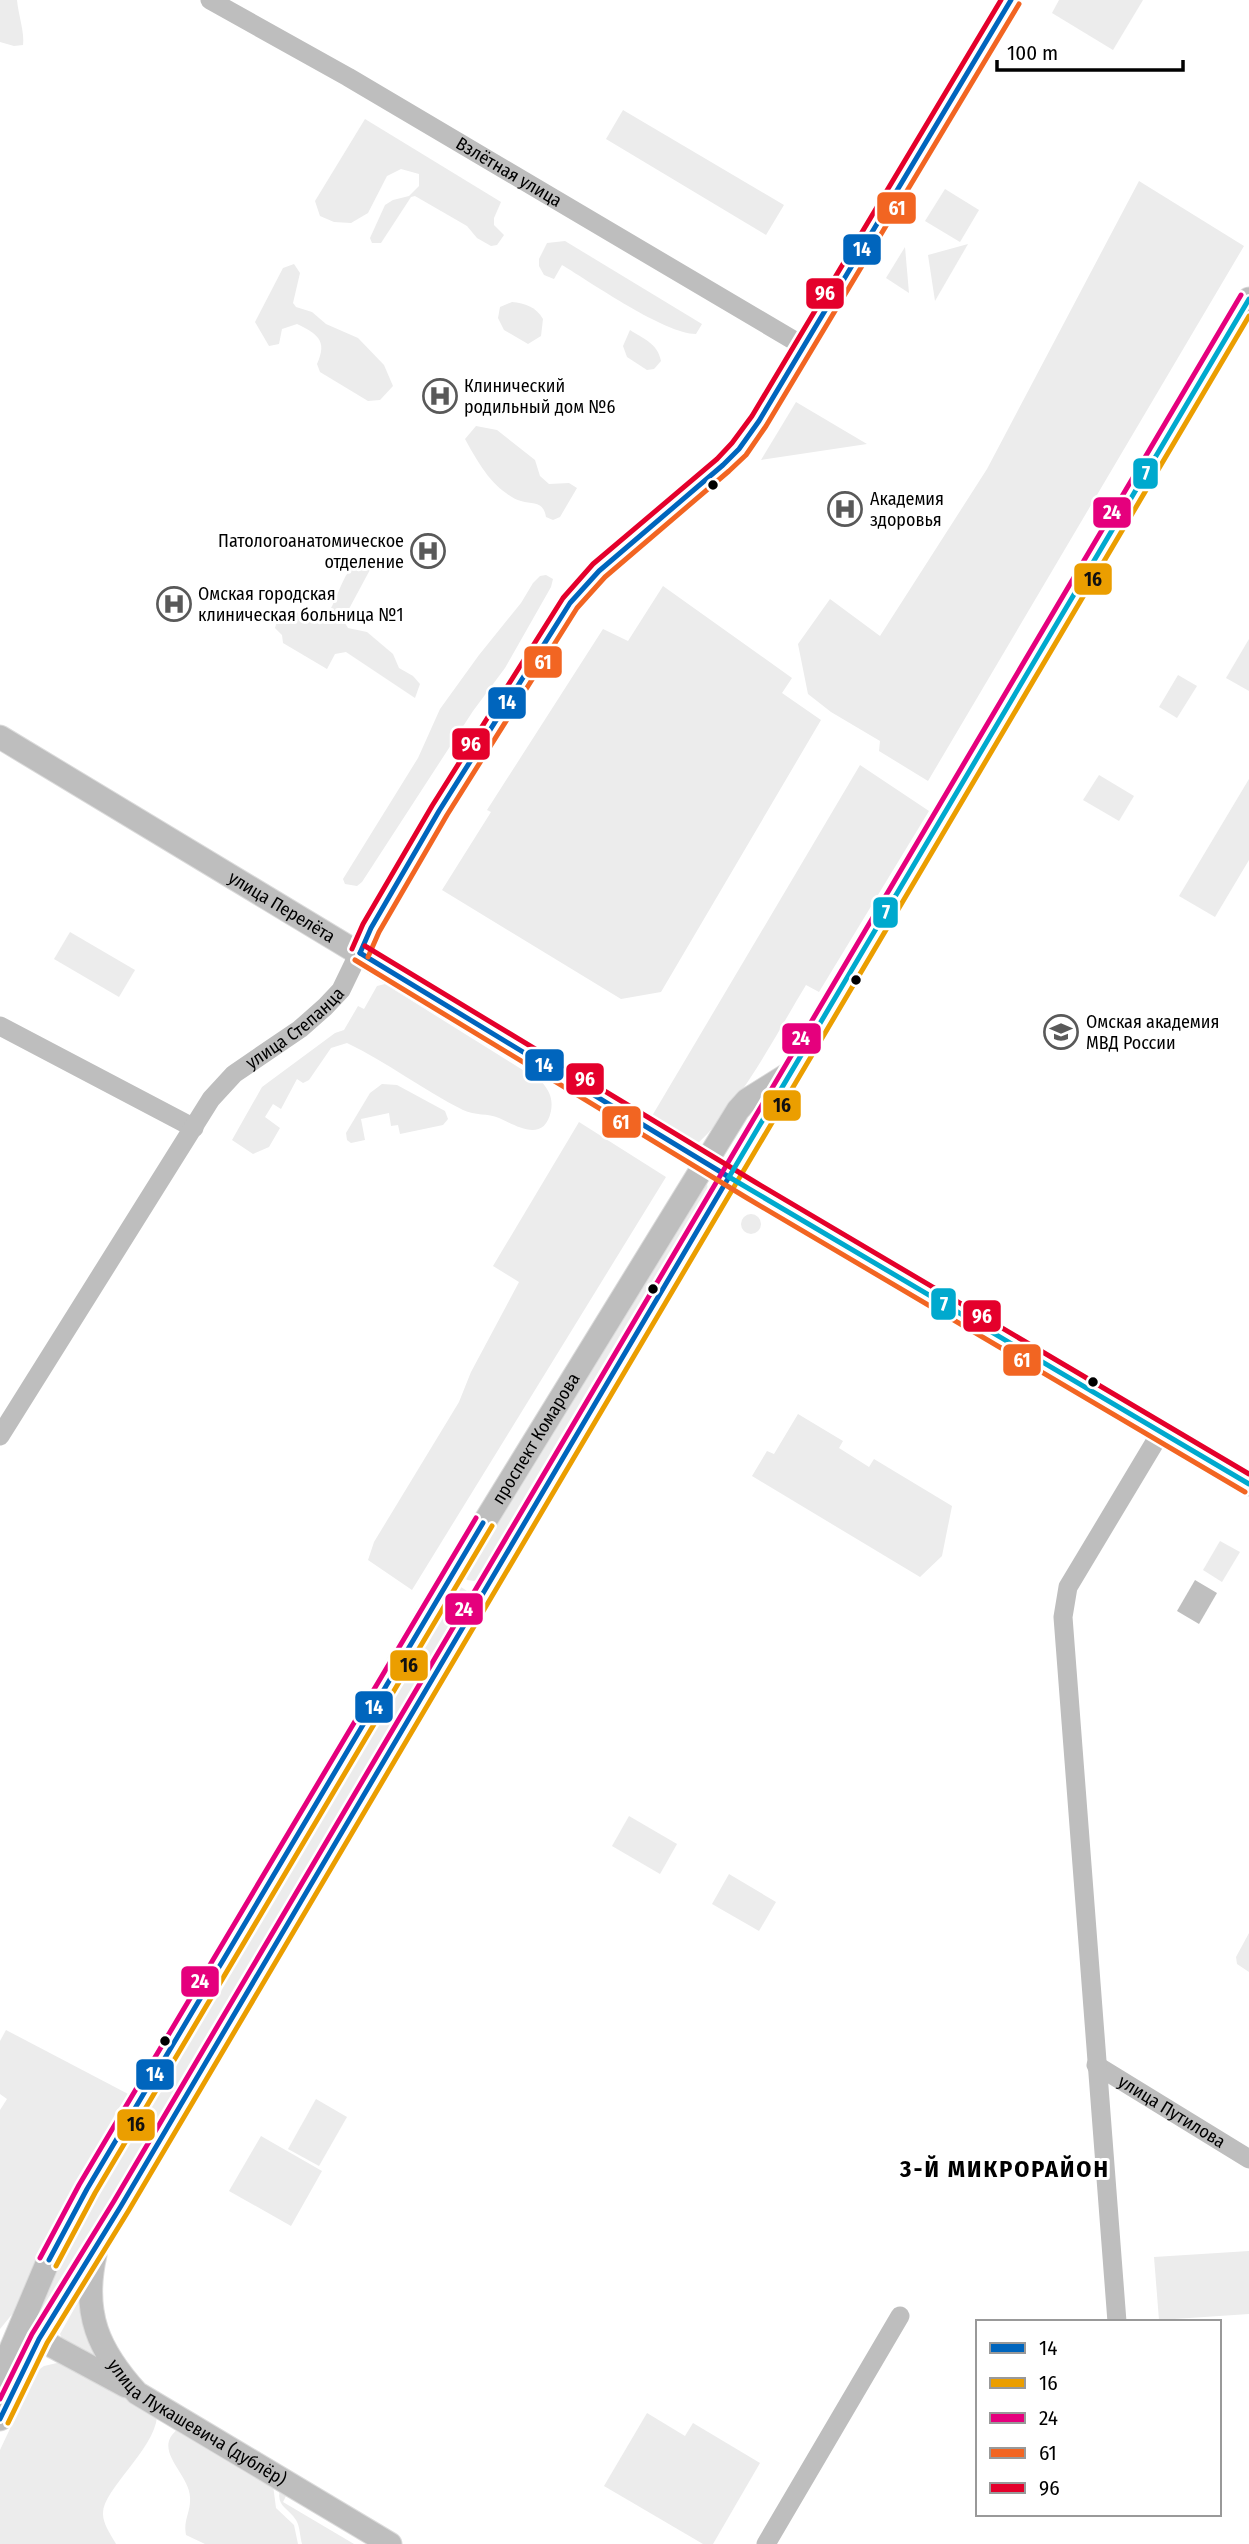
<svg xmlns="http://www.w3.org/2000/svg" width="1249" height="2544" viewBox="0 0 1249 2544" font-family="'Fira Sans Condensed',sans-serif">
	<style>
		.green { fill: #ececec }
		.water { fill: #bfbfbf }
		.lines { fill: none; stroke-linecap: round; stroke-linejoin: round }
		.major-casing { stroke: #dbdbdb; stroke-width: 25 }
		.minor { stroke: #bebebe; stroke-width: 19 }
		.major { stroke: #bebebe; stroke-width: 23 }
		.bus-1-casing { stroke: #fff; stroke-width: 10 }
		.bus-2-casing { stroke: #fff; stroke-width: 10 }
		.bus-3-casing { stroke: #fff; stroke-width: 10 }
		.bus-4-casing { stroke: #fff; stroke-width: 10 }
		.bus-5-casing { stroke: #fff; stroke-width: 10 }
		.bus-6-casing { stroke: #fff; stroke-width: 10 }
		.bus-1 { stroke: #0065bd; stroke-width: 5 }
		.bus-2 { stroke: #eb9e00; stroke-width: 5 }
		.bus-3 { stroke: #e5007d; stroke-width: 5 }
		.bus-4 { stroke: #f26522; stroke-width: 5 }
		.bus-5 { stroke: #e4002b; stroke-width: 5 }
		.bus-6 { stroke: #00a9ce; stroke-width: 5 }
		.bus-dot { fill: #000; stroke: #fff; stroke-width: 2.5 }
		.labels { text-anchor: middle; stroke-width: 6; stroke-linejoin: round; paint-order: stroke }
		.street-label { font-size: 18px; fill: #000; stroke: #fff }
		.poi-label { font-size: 18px; fill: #000; stroke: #fff; text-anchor: start }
		.district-label { font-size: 24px; font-weight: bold; letter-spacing: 2px; fill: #000; stroke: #fff }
		.line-badge { stroke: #fff; stroke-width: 2.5 }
		.badge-label { font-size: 19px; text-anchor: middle; font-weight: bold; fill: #fff }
		.pale-badge-label { font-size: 19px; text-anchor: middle; font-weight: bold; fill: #111 }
	</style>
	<rect width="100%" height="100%" fill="#fff"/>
	<g class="green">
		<path d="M0,0H17C18,13 25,34 23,45L14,46L0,42Z"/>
		<path d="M1059,0H1143L1113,50L1052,13Z"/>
		<path d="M623,110L784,205L766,235L606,139Z"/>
		<path d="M365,119L501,202L494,218V225L504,235L497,245L491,246L477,238L467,226L415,196L411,197L381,243H372L370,238L385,205L393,200L409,196L419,186V174L401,169L387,176L368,213L351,223L334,222L320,216L315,201Z"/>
		<path d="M1139,181L1244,246L928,781L879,751L880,741L831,712L808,694L798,644L830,599L880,636L987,469Z"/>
		<path d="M945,189L979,210L960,242L925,221Z"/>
		<path d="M565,241L702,324L696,334C665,334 592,283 562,265L554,279L544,275L539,266V259L547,243Z"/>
		<path d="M968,244L935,301L928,255Z"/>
		<path d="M905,247L909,293L886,278Z"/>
		<path d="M294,264L300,273L293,303L296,307L312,312L326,324L358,338L384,365L393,386L380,400L368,401L320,372L317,364C328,340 317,334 297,324L282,329L279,344L269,346L255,322L283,268Z"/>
		<path d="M512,302C525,303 536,307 543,319L541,336L528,344L504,330L498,318L500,307Z"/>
		<path d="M630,330C644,339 658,344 661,361L654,369L647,370L627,357L623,346Z"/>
		<path d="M796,402L867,444L761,460Z"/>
		<path d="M476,426L497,430L535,460L540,476L549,484L569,483L577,488L560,517L553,520L546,517C543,500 533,505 521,501C516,500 510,496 506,493C488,481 475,457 465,439Z"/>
		<path d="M360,559L371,562L372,566L343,620L348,628L367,632L393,654L399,668L413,676L420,684L415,698L346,652L335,654L327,669L283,643L282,635L275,628C285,591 301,623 322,621C339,603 339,575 360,559Z"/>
		<path d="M546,575L553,579L551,587L505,668L473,711L362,882L357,886L345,884L343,879L418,758L440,709L479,655L521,603L533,583L540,576Z"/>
		<path d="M663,586L792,678L782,693L821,720L661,992L621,999L442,890L491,812L487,810L603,629L628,641Z"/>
		<path d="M1249,639V691L1226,678Z"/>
		<path d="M1178,675L1197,686L1177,718L1159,707Z"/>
		<path d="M860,765L929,811L819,992L806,985C775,1036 741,1104 697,1144L652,1116Z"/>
		<path d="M1099,775L1134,796L1119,821L1083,800Z"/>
		<path d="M1249,779V860L1215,917L1179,896Z"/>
		<path d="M70,932L135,970L119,997L54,959Z"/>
		<path d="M385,984L542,1082C550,1092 553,1099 551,1111C544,1143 518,1127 499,1118C488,1113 475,1116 463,1110C423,1090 387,1062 347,1043L331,1048L309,1080L303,1083L297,1079L281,1109L273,1104L265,1117L280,1128L269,1147L253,1154L232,1140L262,1087L335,1033L344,1030L358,1006L364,1009L377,986Z"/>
		<path d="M382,1084L397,1085L445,1111L448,1119L443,1125L400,1134L398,1125L391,1126L389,1113L361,1119L365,1140L351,1143L347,1140L346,1133L370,1093Z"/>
		<path d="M579,1122L666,1177L412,1590L368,1560L374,1542L459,1402L471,1372L519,1282L493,1266Z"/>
		<path d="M707,1181L708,1193L481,1577L474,1581L467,1580L463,1575Z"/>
		<circle cx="751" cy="1224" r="10"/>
		<path d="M798,1414L843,1441L839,1448L869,1467L874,1459L952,1506L942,1556L920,1577L752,1476L767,1451L774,1454Z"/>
		<path d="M1220,1541L1240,1552L1222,1582L1203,1570Z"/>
		<path d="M458,1585L467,1591L474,1590L0,2405V2387L55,2264Z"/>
		<path d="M629,1816L677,1844L660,1874L612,1846Z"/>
		<path d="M729,1874L776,1902L759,1931L712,1904Z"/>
		<path d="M1249,1933V1972L1237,1964L1236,1957Z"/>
		<path d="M6,2030L132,2096L18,2307L0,2329V2110L7,2099L0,2094V2041Z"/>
		<path d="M316,2099L347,2117L319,2166L288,2149Z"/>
		<path d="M261,2136L322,2171L291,2226L229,2191Z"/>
		<path d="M1249,2251V2314L1159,2320L1154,2257Z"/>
		<path d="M87,2286L102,2363L65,2345L60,2334Z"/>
		<path d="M57,2363H64L157,2417C154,2450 102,2490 103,2514C103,2524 111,2535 116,2544H0V2450L37,2371L44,2366Z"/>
		<path d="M647,2413L685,2436L693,2423L760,2463L713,2544H703L604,2486Z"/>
		<path d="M178,2429L273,2485L276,2508L294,2525L298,2544H205L186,2535C183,2519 191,2513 190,2497C189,2473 151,2450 178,2429Z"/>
		<path d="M280,2490L287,2494L283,2502L354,2544H302C300,2537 300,2526 296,2520C288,2508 276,2506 280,2490Z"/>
	</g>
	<path class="water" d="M1195,1580L1217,1593L1199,1624L1177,1611Z"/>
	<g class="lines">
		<g class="major-casing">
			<g id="major">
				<path id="s4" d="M0,737L751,1190L1249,1484"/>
				<path id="s5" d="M95,2255C82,2313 98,2350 137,2393L390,2544"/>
				<path d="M39,2339L126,2386"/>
				<path id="s6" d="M0,2375L49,2259L87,2189L428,1614L738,1110L747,1100L787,1075"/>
				<path d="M0,2419L39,2339L121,2206L1249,299"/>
			</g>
		</g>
		<g class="minor">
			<path id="s1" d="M210,0L348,77L805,347"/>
			<path d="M0,1026L194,1128"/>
			<path id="s2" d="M0,1436L211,1099L234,1074L300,1029L325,1007L341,990L371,928L439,811L507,700L570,603L599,571L723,465L744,442L785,380L1011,0"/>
			<path id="s3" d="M1096,2065L1249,2159"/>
			<path d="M1117,2322L1063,1617L1068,1587L1161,1432"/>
			<path d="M766,2544L900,2316"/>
		</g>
		<use href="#major" class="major"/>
		<g class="bus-1-casing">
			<g id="bus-1">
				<path d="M360,953L371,928L439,811L570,603L599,571L723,465L739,449L759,421L1011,0"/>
				<path d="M360,953L729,1177"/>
				<path d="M49,2260L87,2189L483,1523"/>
				<path d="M0,2419L39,2339L121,2206L729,1177"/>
			</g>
		</g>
		<g class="bus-2-casing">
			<g id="bus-2">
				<path d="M56,2266L95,2193L492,1526"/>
				<path d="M8,2423L47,2343L129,2210L1249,316"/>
			</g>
		</g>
		<g class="bus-3-casing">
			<g id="bus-3">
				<path d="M40,2258L79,2185L476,1518"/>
				<path d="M0,2399L32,2334L114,2201L1241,295"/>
			</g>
		</g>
		<g class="bus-4-casing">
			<g id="bus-4">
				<path d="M368,957L379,932L447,815L577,608L605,577L729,471L746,455L766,426L1019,4"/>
				<path d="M355,960L747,1198L1245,1492"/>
			</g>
		</g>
		<g class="bus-5-casing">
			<g id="bus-5">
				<path d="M365,946L755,1182L1249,1474"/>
				<path d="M352,949L363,924L432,806L563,598L593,564L717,459L732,443L752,416L1001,0"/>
			</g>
		</g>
		<g class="bus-6-casing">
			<g id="bus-6">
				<path d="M729,1177L1249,299"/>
				<path d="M729,1177L1249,1484"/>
			</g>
		</g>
		<use href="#bus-1" class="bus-1"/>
		<use href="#bus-2" class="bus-2"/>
		<use href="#bus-3" class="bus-3"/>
		<use href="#bus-4" class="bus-4"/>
		<use href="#bus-5" class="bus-5"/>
		<use href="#bus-6" class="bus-6"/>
	</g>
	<defs>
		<g id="hospital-ring" transform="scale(1.75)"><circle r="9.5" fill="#fff" stroke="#595959" stroke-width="1.5"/><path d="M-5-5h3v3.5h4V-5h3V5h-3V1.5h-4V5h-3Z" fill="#595959"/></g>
		<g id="university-ring" transform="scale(1.75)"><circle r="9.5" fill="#fff" stroke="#595959" stroke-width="1.5"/><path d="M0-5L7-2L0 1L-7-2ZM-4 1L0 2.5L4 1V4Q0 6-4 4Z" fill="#595959"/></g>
	</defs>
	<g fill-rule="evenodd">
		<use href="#hospital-ring" x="440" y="396"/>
		<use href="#hospital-ring" x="845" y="509"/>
		<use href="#hospital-ring" x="428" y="551"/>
		<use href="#hospital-ring" x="174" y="604"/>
		<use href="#university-ring" x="1061" y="1032"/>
	</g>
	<g class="bus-dot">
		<circle cx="713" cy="485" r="6"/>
		<circle cx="856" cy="980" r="6"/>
		<circle cx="653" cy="1289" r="6"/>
		<circle cx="1093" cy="1382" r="6"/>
		<circle cx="165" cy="2041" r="6"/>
	</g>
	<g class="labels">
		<g class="street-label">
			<text dy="6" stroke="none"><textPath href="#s1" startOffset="345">Взлётная улица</textPath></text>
			<text dy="6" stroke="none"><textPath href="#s4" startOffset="329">улица Перелёта</textPath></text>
			<text dy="6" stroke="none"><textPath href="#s2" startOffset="508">улица Степанца</textPath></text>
			<text dy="6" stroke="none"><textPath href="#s6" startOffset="1080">проспект Комарова</textPath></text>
			<text dy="6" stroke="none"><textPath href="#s3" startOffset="89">улица Путилова</textPath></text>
			<text dy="6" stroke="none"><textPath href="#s5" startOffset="217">улица Лукашевича (дублёр)</textPath></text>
		</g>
		<g class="poi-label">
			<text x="464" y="392">Клинический<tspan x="464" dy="21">родильный дом №6</tspan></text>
			<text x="870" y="505">Академия<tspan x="870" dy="21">здоровья</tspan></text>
			<text x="404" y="547" text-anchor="end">Патологоанатомическое<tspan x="404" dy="21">отделение</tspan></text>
			<text x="198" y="600">Омская городская<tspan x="198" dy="21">клиническая больница №1</tspan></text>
			<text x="1086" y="1028">Омская академия<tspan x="1086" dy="21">МВД России</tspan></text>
		</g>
		<g class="district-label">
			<text x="1005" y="2177">3-Й МИКРОРАЙОН</text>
		</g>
	</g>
	<g class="line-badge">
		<rect x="876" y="191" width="41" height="34" rx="7" fill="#f26522"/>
		<rect x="842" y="233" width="40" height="33" rx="7" fill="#0065bd"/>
		<rect x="805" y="277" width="40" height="33" rx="7" fill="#e4002b"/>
		<rect x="1132" y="457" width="27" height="33" rx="7" fill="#00a9ce"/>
		<rect x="1092" y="496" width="40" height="33" rx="7" fill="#e5007d"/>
		<rect x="1073" y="562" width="40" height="34" rx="7" fill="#eb9e00"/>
		<rect x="523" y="645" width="40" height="34" rx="7" fill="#f26522"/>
		<rect x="487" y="686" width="40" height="34" rx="7" fill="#0065bd"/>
		<rect x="451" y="727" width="40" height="34" rx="7" fill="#e4002b"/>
		<rect x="872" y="896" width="27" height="33" rx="7" fill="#00a9ce"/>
		<rect x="781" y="1022" width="41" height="33" rx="7" fill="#e5007d"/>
		<rect x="524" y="1048" width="41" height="34" rx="7" fill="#0065bd"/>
		<rect x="565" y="1062" width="40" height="34" rx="7" fill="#e4002b"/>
		<rect x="762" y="1089" width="40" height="33" rx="7" fill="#eb9e00"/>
		<rect x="601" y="1105" width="41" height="34" rx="7" fill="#f26522"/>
		<rect x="930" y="1287" width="27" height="34" rx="7" fill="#00a9ce"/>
		<rect x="962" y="1299" width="40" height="34" rx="7" fill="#e4002b"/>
		<rect x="1002" y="1343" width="40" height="34" rx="7" fill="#f26522"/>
		<rect x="444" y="1592" width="40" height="34" rx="7" fill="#e5007d"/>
		<rect x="389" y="1649" width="40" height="33" rx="7" fill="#eb9e00"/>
		<rect x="354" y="1690" width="40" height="34" rx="7" fill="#0065bd"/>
		<rect x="180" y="1965" width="40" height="33" rx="7" fill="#e5007d"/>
		<rect x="135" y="2058" width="40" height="33" rx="7" fill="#0065bd"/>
		<rect x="116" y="2108" width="40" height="34" rx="7" fill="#eb9e00"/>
	</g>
	<g class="badge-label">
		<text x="897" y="215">61</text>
		<text x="862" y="256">14</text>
		<text x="825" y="300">96</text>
		<text x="1146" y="480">7</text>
		<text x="1112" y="519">24</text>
		<text x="543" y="669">61</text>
		<text x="507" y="709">14</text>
		<text x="471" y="751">96</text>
		<text x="886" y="919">7</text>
		<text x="801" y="1045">24</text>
		<text x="544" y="1072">14</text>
		<text x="585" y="1086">96</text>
		<text x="621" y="1129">61</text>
		<text x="944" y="1311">7</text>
		<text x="982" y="1323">96</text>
		<text x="1022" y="1367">61</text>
		<text x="464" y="1616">24</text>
		<text x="374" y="1714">14</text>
		<text x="200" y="1988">24</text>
		<text x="155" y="2081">14</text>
	</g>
	<g class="pale-badge-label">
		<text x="1093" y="586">16</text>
		<text x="782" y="1112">16</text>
		<text x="409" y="1672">16</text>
		<text x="136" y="2131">16</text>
	</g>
	<rect x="976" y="2320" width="245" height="196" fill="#ffffff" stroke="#999999" stroke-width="2"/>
	<rect x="990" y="2343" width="35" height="10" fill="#0065bd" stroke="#999999" stroke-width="2"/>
	<text x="1039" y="2355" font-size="21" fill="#000000">14</text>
	<rect x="990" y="2378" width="35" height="10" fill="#eb9e00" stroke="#999999" stroke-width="2"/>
	<text x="1039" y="2390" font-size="21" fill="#000000">16</text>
	<rect x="990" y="2413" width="35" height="10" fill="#e5007d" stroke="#999999" stroke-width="2"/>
	<text x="1039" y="2425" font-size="21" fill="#000000">24</text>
	<rect x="990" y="2448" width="35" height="10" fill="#f26522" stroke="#999999" stroke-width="2"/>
	<text x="1039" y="2460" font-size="21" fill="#000000">61</text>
	<rect x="990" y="2483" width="35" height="10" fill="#e4002b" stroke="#999999" stroke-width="2"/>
	<text x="1039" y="2495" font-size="21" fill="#000000">96</text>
	<path d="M997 60v10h186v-10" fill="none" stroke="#000000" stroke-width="3.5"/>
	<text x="1007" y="60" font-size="21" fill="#000000" stroke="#ffffff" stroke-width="5" paint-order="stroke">100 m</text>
</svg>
